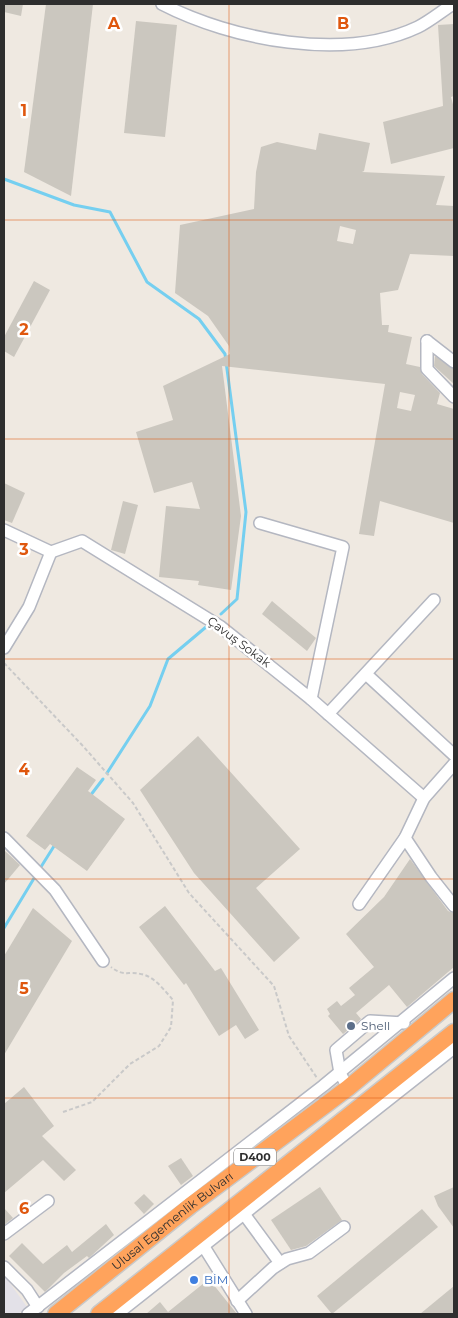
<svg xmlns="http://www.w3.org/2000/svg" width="458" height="1318" viewBox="0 0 458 1318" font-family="Montserrat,sans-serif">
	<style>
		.industrial { fill: #e3e1e8 }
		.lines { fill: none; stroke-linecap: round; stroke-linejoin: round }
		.stream { stroke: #75cff0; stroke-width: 3 }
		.building { fill: #cbc7bf; fill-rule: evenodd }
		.minor-casing { stroke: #b4b7c1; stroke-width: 14 }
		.highway-casing { stroke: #c9c9c9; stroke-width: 19 }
		.path { stroke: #c9c9c9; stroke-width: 2; stroke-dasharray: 4 2.5; stroke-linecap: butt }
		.minor { stroke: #fff; stroke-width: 11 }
		.highway { stroke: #ffa35c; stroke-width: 16 }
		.grid { fill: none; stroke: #df570e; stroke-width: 1; stroke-opacity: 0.55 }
		.service-dot { fill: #5c6f8a; stroke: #fff; stroke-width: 2 }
		.shop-dot { fill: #3f7fe0; stroke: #fff; stroke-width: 2 }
		.labels { text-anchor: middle; stroke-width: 5; stroke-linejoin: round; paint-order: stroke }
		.shield { fill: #fff; stroke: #6d6d6d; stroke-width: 1 }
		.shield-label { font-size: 11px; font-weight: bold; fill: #2e2e2e }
		.street-label { font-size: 12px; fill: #2e2e2e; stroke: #fff }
		.service-label { font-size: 12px; fill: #4e5e75; stroke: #fff; text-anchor: start }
		.shop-label { font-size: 12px; fill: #366cbe; stroke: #fff; text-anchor: start }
		.grid-label { font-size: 16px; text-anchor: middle; font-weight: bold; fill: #df570e; stroke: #fff; stroke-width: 5; stroke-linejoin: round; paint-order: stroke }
	</style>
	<rect width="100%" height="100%" fill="#efe9e1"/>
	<path class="industrial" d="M4,1275L27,1307L18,1314H4Z"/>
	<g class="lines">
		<g class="stream">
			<path d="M4,179L74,205L110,212L147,282L199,319L225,354L246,512L237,599L221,614"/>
			<path d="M107,773L150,706L168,659L206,627"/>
			<path d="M90,796L103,779"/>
			<path d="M39,870L56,843"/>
			<path d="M4,928L36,875"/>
		</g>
	</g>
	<g class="building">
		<path d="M4,4H23L21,16L4,12Z"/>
		<path d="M46,4H93L71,196L24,172Z"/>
		<path d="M136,21L177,25L165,137L124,133Z"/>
		<path d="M454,24V96L451,97L454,108V148L391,164L383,122L443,106L438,25Z"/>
		<path d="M319,133L370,143L364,171L362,172L445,176L436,205L454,206V256L410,254L398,290L380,293L382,325H389L388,332L412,337L406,364L420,367L422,374L440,393L437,404L454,409V523L380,501L374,536L359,534L385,384L222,366L241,516L231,590L198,585L199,581L159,577L166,506L200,509L192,482L154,493L136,432L173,420L163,386L230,354L229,346L208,316L175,293L180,225L254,209L256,172L261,147L277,142L316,150ZM340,226L356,230L353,244L337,241ZM400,392L415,395L411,411L397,408Z"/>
		<path d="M34,281L50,290L14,357L4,351V337Z"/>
		<path d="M435,356L454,369V384L434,366Z"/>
		<path d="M4,483L25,493L12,523L4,520Z"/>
		<path d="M123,501L138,505L125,554L111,550Z"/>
		<path d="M272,601L316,638L307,651L262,614Z"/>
		<path d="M198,736L300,849L256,888L300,938L274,962L194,873L140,790Z"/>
		<path d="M77,767L96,780L88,791L125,819L87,871L50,844L45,850L26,836Z"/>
		<path d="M4,850L20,865L4,884Z"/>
		<path d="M410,859L448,911L454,913V967L407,1007L389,985L356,1013L361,1019L343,1034L328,1016L330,1014L327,1009L337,1001L341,1006L355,995L349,988L374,967L346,934L384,897Z"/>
		<path d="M165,906L215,971L221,968L259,1030L245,1039L236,1025L219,1036L186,983L184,985L139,927Z"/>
		<path d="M33,908L72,941L4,1055V956Z"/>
		<path d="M24,1087L54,1126L42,1136L76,1170L64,1181L43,1160L4,1193V1104Z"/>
		<path d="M181,1158L193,1176L181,1185L168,1166Z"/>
		<path d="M320,1187L342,1220L306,1246L291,1250L271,1220Z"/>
		<path d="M454,1187V1228L438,1206L434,1196Z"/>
		<path d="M144,1194L154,1204L144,1214L134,1203Z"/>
		<path d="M4,1208L13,1218L4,1225Z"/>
		<path d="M422,1209L438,1227L332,1314L317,1296Z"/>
		<path d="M106,1224L114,1235L89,1258L87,1256L64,1273L45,1292L9,1256L22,1243L43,1264L67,1245L72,1252Z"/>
		<path d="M209,1279L237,1314H146L160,1302L168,1312Z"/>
		<path d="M454,1286V1314H420Z"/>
	</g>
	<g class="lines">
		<g class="minor-casing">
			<g id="minor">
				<path d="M162,4C232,40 344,62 418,27C430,21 442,11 453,4"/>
				<path d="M427,341V369L454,397"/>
				<path d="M427,341L454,362"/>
				<path d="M260,523L343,547L311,699"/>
				<path d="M4,530L51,552L82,541L221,627L311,699L424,798"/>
				<path d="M4,648L29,607L51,552"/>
				<path d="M366,674L454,755"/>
				<path d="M328,714L434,600"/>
				<path d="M4,838L55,890L103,961"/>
				<path d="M405,838L431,877L454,906"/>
				<path d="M359,904L405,838L424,798L454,764"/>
				<path d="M348,1088L340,1073L336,1050L370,1021L404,1023"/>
				<path d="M244,1214L280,1263"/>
				<path d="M4,1234L48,1201"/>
				<path d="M199,1239L246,1314"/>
				<path d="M4,1267L27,1290L38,1307"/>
				<path d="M237,1301L273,1268L287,1259L309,1253L344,1227"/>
				<path d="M28,1314L323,1086L454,978"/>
				<path d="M117,1314L454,1048"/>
			</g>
		</g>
		<g class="highway-casing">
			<g id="highway">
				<path id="s1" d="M56,1314L190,1206L348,1088L454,1000"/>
				<path d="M99,1314L454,1032"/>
			</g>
		</g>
		<g class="path">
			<path d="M4,663L83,746L133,803L189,893L274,986L289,1036L317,1078"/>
			<path d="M63,1112L92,1102L130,1064L159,1046L171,1027L173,1000C165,991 154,976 141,974C127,971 124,977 111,967"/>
		</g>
		<use href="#minor" class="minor"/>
		<use href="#highway" class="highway"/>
	</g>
	<path class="grid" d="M229,4V1314M4,220H454M4,439H454M4,659H454M4,879H454M4,1098H454"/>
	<circle class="service-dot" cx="351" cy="1026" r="5"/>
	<circle class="shop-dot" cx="194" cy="1280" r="5"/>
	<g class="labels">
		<rect class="shield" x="234" y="1148.5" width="42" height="17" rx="4"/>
		<g class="shield-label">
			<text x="255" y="1161">D400</text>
		</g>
		<g class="street-label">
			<text transform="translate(239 642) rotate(37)" y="4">Çavuş Sokak</text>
			<text dy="4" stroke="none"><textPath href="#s1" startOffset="149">Ulusal Egemenlik Bulvarı</textPath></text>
		</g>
		<g class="service-label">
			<text x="361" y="1030">Shell</text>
		</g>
		<g class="shop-label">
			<text x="204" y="1284">BİM</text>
		</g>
	</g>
	<g class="grid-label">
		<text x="114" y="29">A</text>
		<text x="343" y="29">B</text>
		<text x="24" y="116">1</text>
		<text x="24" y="335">2</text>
		<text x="24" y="555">3</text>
		<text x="24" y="775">4</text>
		<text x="24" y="994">5</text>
		<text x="24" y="1214">6</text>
	</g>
	<rect width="458" height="1318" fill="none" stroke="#2e2e2e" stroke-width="10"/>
</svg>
